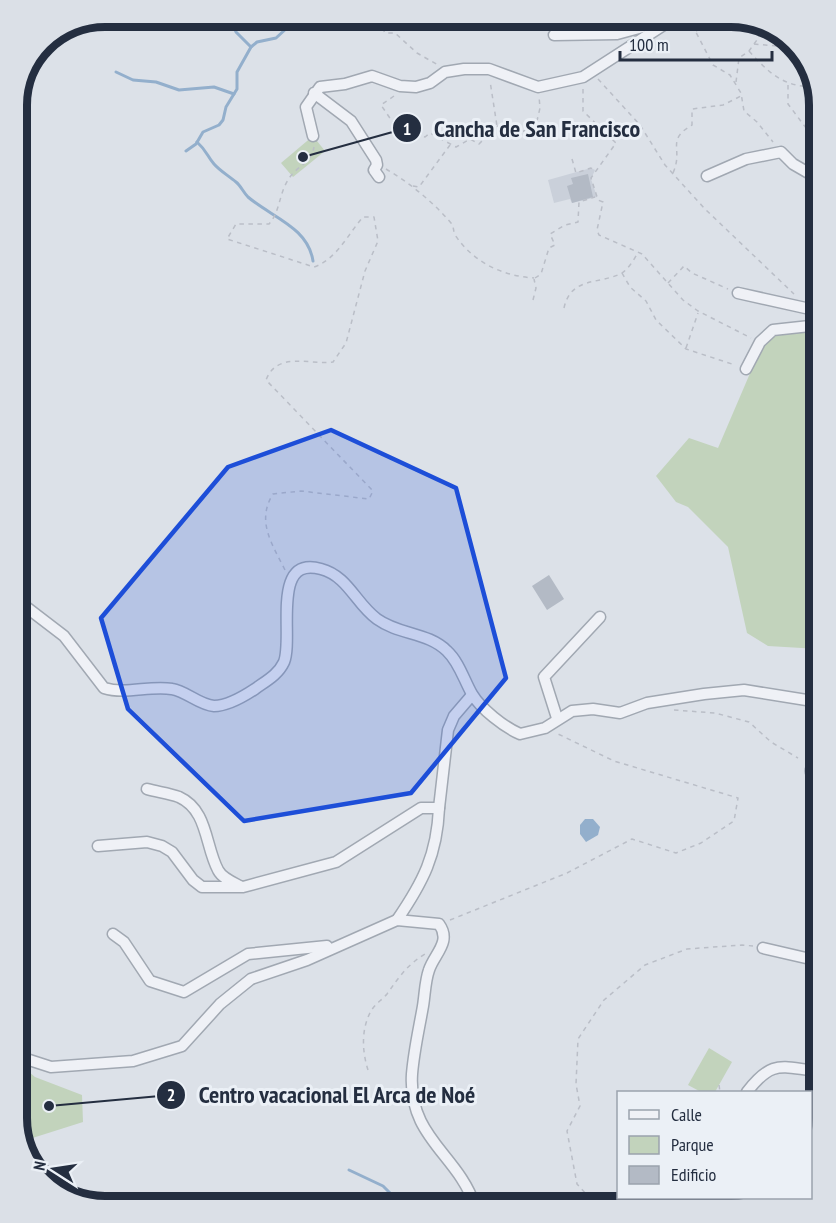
<svg xmlns="http://www.w3.org/2000/svg" width="836" height="1223" viewBox="0 0 836 1223" font-family="'PT Sans Narrow',sans-serif">
	<style>
		.built { fill: #cad0da }
		.green { fill: #c2d3bc }
		.water { fill: #93afcc }
		.lines { fill: none; stroke-linecap: round; stroke-linejoin: round }
		.stream { stroke: #93afcc; stroke-width: 3 }
		.building { fill: #b3bac5 }
		.minor-casing { stroke: #a1a8b2; stroke-width: 13 }
		.path { stroke: #babec7; stroke-width: 1.5; stroke-dasharray: 4.5 4.5; stroke-linecap: butt }
		.minor { stroke: #eff1f6; stroke-width: 10 }
		.marked { fill: #1d4ed8; fill-opacity: 0.2; stroke: #1d4ed8; stroke-width: 4.5; stroke-linejoin: round }
		.rim { fill: none; stroke: #242e40; stroke-width: 8 }
		.leader { fill: none; stroke: #242e40; stroke-width: 2 }
		.callout-dot { fill: #242e40; stroke: #ebf0f6; stroke-width: 2 }
		.mark-label { font-size: 18px; text-anchor: middle; font-weight: bold; fill: #fff }
		.callout-label { font-size: 24px; text-anchor: middle; font-weight: bold; fill: #242e40; stroke: #ebf0f6; stroke-width: 6; stroke-linejoin: round; paint-order: stroke }
	</style>
	<rect width="100%" height="100%" fill="#dce1e8"/>
	<path class="built" d="M591,168L595,170L591,179L597,197L572,203L570,199L554,203L548,180Z"/>
	<g class="green">
		<path d="M313,136L325,151L293,177L281,163Z"/>
		<path d="M819,325V649L768,646L747,633L728,547L688,507L676,502L656,476L689,438L718,448L751,371L773,330Z"/>
		<path d="M709,1048L732,1062L715,1092H701L688,1085Z"/>
		<path d="M17,1062L35,1077L82,1095L83,1122L23,1141L17,1118Z"/>
	</g>
	<path class="water" d="M585,819H593L600,827L598,835L586,842L580,834V825Z"/>
	<g class="lines">
		<g class="stream">
			<path d="M224,17L231,21L236,32L251,47"/>
			<path d="M513,17L516,22C528,26 580,20 594,17"/>
			<path d="M116,72L133,80L156,82L179,90L214,87L234,94"/>
			<path d="M197,142C207,151 207,156 214,164C220,171 229,176 236,182C241,186 243,192 248,197C271,217 308,227 313,261"/>
			<path d="M186,151L196,144L203,132L219,125L223,120L226,107L237,89V72L251,47L257,42L276,38L299,17"/>
			<path d="M349,1170L383,1186L403,1206"/>
		</g>
	</g>
	<g class="building">
		<path d="M588,174L593,197L572,203L567,186L573,184L571,178Z"/>
		<path d="M815,432H819V464L810,463Z"/>
		<path d="M549,575L564,599L547,610L532,586Z"/>
		<circle cx="813" cy="771" r="9"/>
	</g>
	<g class="lines">
		<g class="minor-casing">
			<g id="minor">
				<path d="M554,35L617,34L665,21"/>
				<path d="M314,93L351,121L376,160L377,165L374,170L379,177"/>
				<path d="M313,136L306,107L320,87L345,84L372,76L400,86L416,87L430,83L445,72L464,69H489L538,87L583,77L676,17"/>
				<path d="M707,176L746,159L781,152L793,164L819,179"/>
				<path d="M738,293L810,309L819,307"/>
				<path d="M746,369L760,342L773,330L819,325"/>
				<path d="M17,600L64,636L104,688C126,695 150,685 172,689C186,691 199,705 214,706C228,706 243,697 255,689C266,681 278,675 284,662C294,637 270,555 321,569C348,576 356,604 377,619C399,635 428,632 447,651C459,662 464,680 472,694C481,709 504,727 520,734L545,728L572,711L593,709L620,713L647,703L704,694L744,690L819,702"/>
				<path d="M557,718L544,677L600,617"/>
				<path d="M147,789C157,792 169,793 179,797C208,810 205,846 218,870C222,878 232,882 240,886"/>
				<path d="M98,846L147,842L162,846L172,852L193,880L202,887H243L336,862L421,808H439L448,730L454,716L472,695"/>
				<path d="M397,920C423,882 437,855 439,808"/>
				<path d="M113,934L124,942L150,981L184,992L248,954L327,946"/>
				<path d="M763,948L819,961"/>
				<path d="M17,1056L51,1067L133,1061L182,1046L220,1004L251,979L307,960L397,920L439,924C452,942 434,954 429,970C425,981 425,994 423,1006C419,1029 414,1050 412,1074C408,1138 458,1154 475,1206"/>
				<path d="M747,1092C773,1058 782,1068 819,1071"/>
				<path d="M705,1198L710,1206"/>
				<path d="M749,1198L752,1201"/>
			</g>
		</g>
		<g class="path">
			<path d="M369,17L380,23L385,33H395L417,53L438,65"/>
			<path d="M688,17L713,65L730,75L741,93L744,111L757,122L773,142"/>
			<path d="M520,18V17"/>
			<path d="M696,31L718,17"/>
			<path d="M754,44L777,46"/>
			<path d="M749,51C769,73 783,87 815,87"/>
			<path d="M598,79L640,125L665,165L705,209L794,294"/>
			<path d="M736,82L739,58L749,51L759,37L756,23"/>
			<path d="M788,85V104L818,144L819,151"/>
			<path d="M812,86L813,80"/>
			<path d="M583,89V111L616,143L591,178L598,200L603,202L597,230L599,235L642,254L683,300L698,311L751,338"/>
			<path d="M394,96L381,105L396,127L425,137L430,133L456,147L470,139L479,144L497,126L490,81"/>
			<path d="M497,126C513,133 522,135 536,125L540,108L539,96"/>
			<path d="M572,159L576,173L591,168L594,170"/>
			<path d="M386,169C410,183 433,202 451,223C454,227 453,230 455,235C473,262 502,276 534,278"/>
			<path d="M673,173C684,148 665,141 692,125V109L723,105L741,96"/>
			<path d="M413,186L419,187L450,145"/>
			<path d="M622,273L630,287L646,301L656,320L686,349L735,365"/>
			<path d="M535,278L541,274L549,248L555,245L550,234L565,225L578,222L579,202L595,197"/>
			<path d="M668,283L684,266L692,273L728,289"/>
			<path d="M533,300L536,288L534,279"/>
			<path d="M564,308C571,276 599,285 622,273C628,269 634,260 637,254"/>
			<path d="M686,348L698,313"/>
			<path d="M285,570C272,544 256,521 273,494L301,491L369,499L373,491L266,380C277,351 310,365 333,362L346,343L365,271L378,241L374,217H363C348,234 337,259 314,267L227,239L236,224H269C280,212 279,194 288,180C296,166 311,164 314,147"/>
			<path d="M674,710L715,713L749,722L771,742L798,758"/>
			<path d="M450,920L567,873L632,839L676,853L701,843L734,821L738,798L614,761L556,733"/>
			<path d="M368,1070C362,1051 361,1029 371,1011C375,1004 382,1000 387,994C399,977 407,965 425,954"/>
			<path d="M719,1085L720,1092"/>
			<path d="M810,1137L815,1136"/>
			<path d="M597,1206L577,1184L567,1131L580,1106L576,1084L578,1039L604,1000L645,965L687,949L742,945L753,946"/>
			<path d="M641,1206L644,1198"/>
		</g>
		<use href="#minor" class="minor"/>
	</g>
	<path class="marked" d="M331,430L456,488L506,678L411,793L244,821L128,709L101,618L228,467Z"/>
	<path d="M0 0H836V1223H0ZM105 27H731A78 78 0 0 1 809 105V1118A78 78 0 0 1 731 1196H105A78 78 0 0 1 27 1118V105A78 78 0 0 1 105 27Z" fill="#dbe0e7" fill-rule="evenodd"/>
	<path class="rim" d="M105 27H731A78 78 0 0 1 809 105V1118A78 78 0 0 1 731 1196H105A78 78 0 0 1 27 1118V105A78 78 0 0 1 105 27Z"/>
	<path class="leader" d="M303 157L407 128M49 1106L171 1095"/>
	<g class="callout-dot">
		<circle cx="303" cy="157" r="6"/>
		<circle cx="49" cy="1106" r="6"/>
		<circle cx="407" cy="128" r="15"/>
		<circle cx="171" cy="1095" r="15"/>
	</g>
	<g class="mark-label">
		<text x="407" y="135">1</text>
		<text x="171" y="1101">2</text>
	</g>
	<g class="callout-label">
		<text x="537" y="137">Cancha de San Francisco</text>
		<text x="337" y="1103">Centro vacacional El Arca de Noé</text>
	</g>
	<rect x="617" y="1091" width="195" height="108" fill="#ebf0f6" stroke="#9ba2ad" stroke-width="1.5"/>
	<rect x="629" y="1110" width="30" height="9" fill="#eff1f6" stroke="#9ba2ad" stroke-width="1.5"/>
	<text x="671" y="1121" font-size="18" fill="#242e40">Calle</text>
	<rect x="629" y="1136" width="30" height="18" fill="#c2d3bc" stroke="#9ba2ad" stroke-width="1.5"/>
	<text x="671" y="1151" font-size="18" fill="#242e40">Parque</text>
	<rect x="629" y="1166" width="30" height="18" fill="#b3bac5" stroke="#9ba2ad" stroke-width="1.5"/>
	<text x="671" y="1181" font-size="18" fill="#242e40">Edificio</text>
	<g transform="translate(54 1169) rotate(282)" stroke="#ebf0f6" stroke-width="4.5" paint-order="stroke">
	<path d="M0-4.5L10 22L0 15L-10 22Z" fill="#242e40"/>
	<text y="-9" font-size="16" font-weight="bold" text-anchor="middle" fill="#242e40">N</text>
	</g>
	<path d="M620 51v9h152v-9" fill="none" stroke="#242e40" stroke-width="3"/>
	<text x="629" y="51" font-size="18" fill="#242e40" stroke="#ebf0f6" stroke-width="4.5" paint-order="stroke">100 m</text>
</svg>
